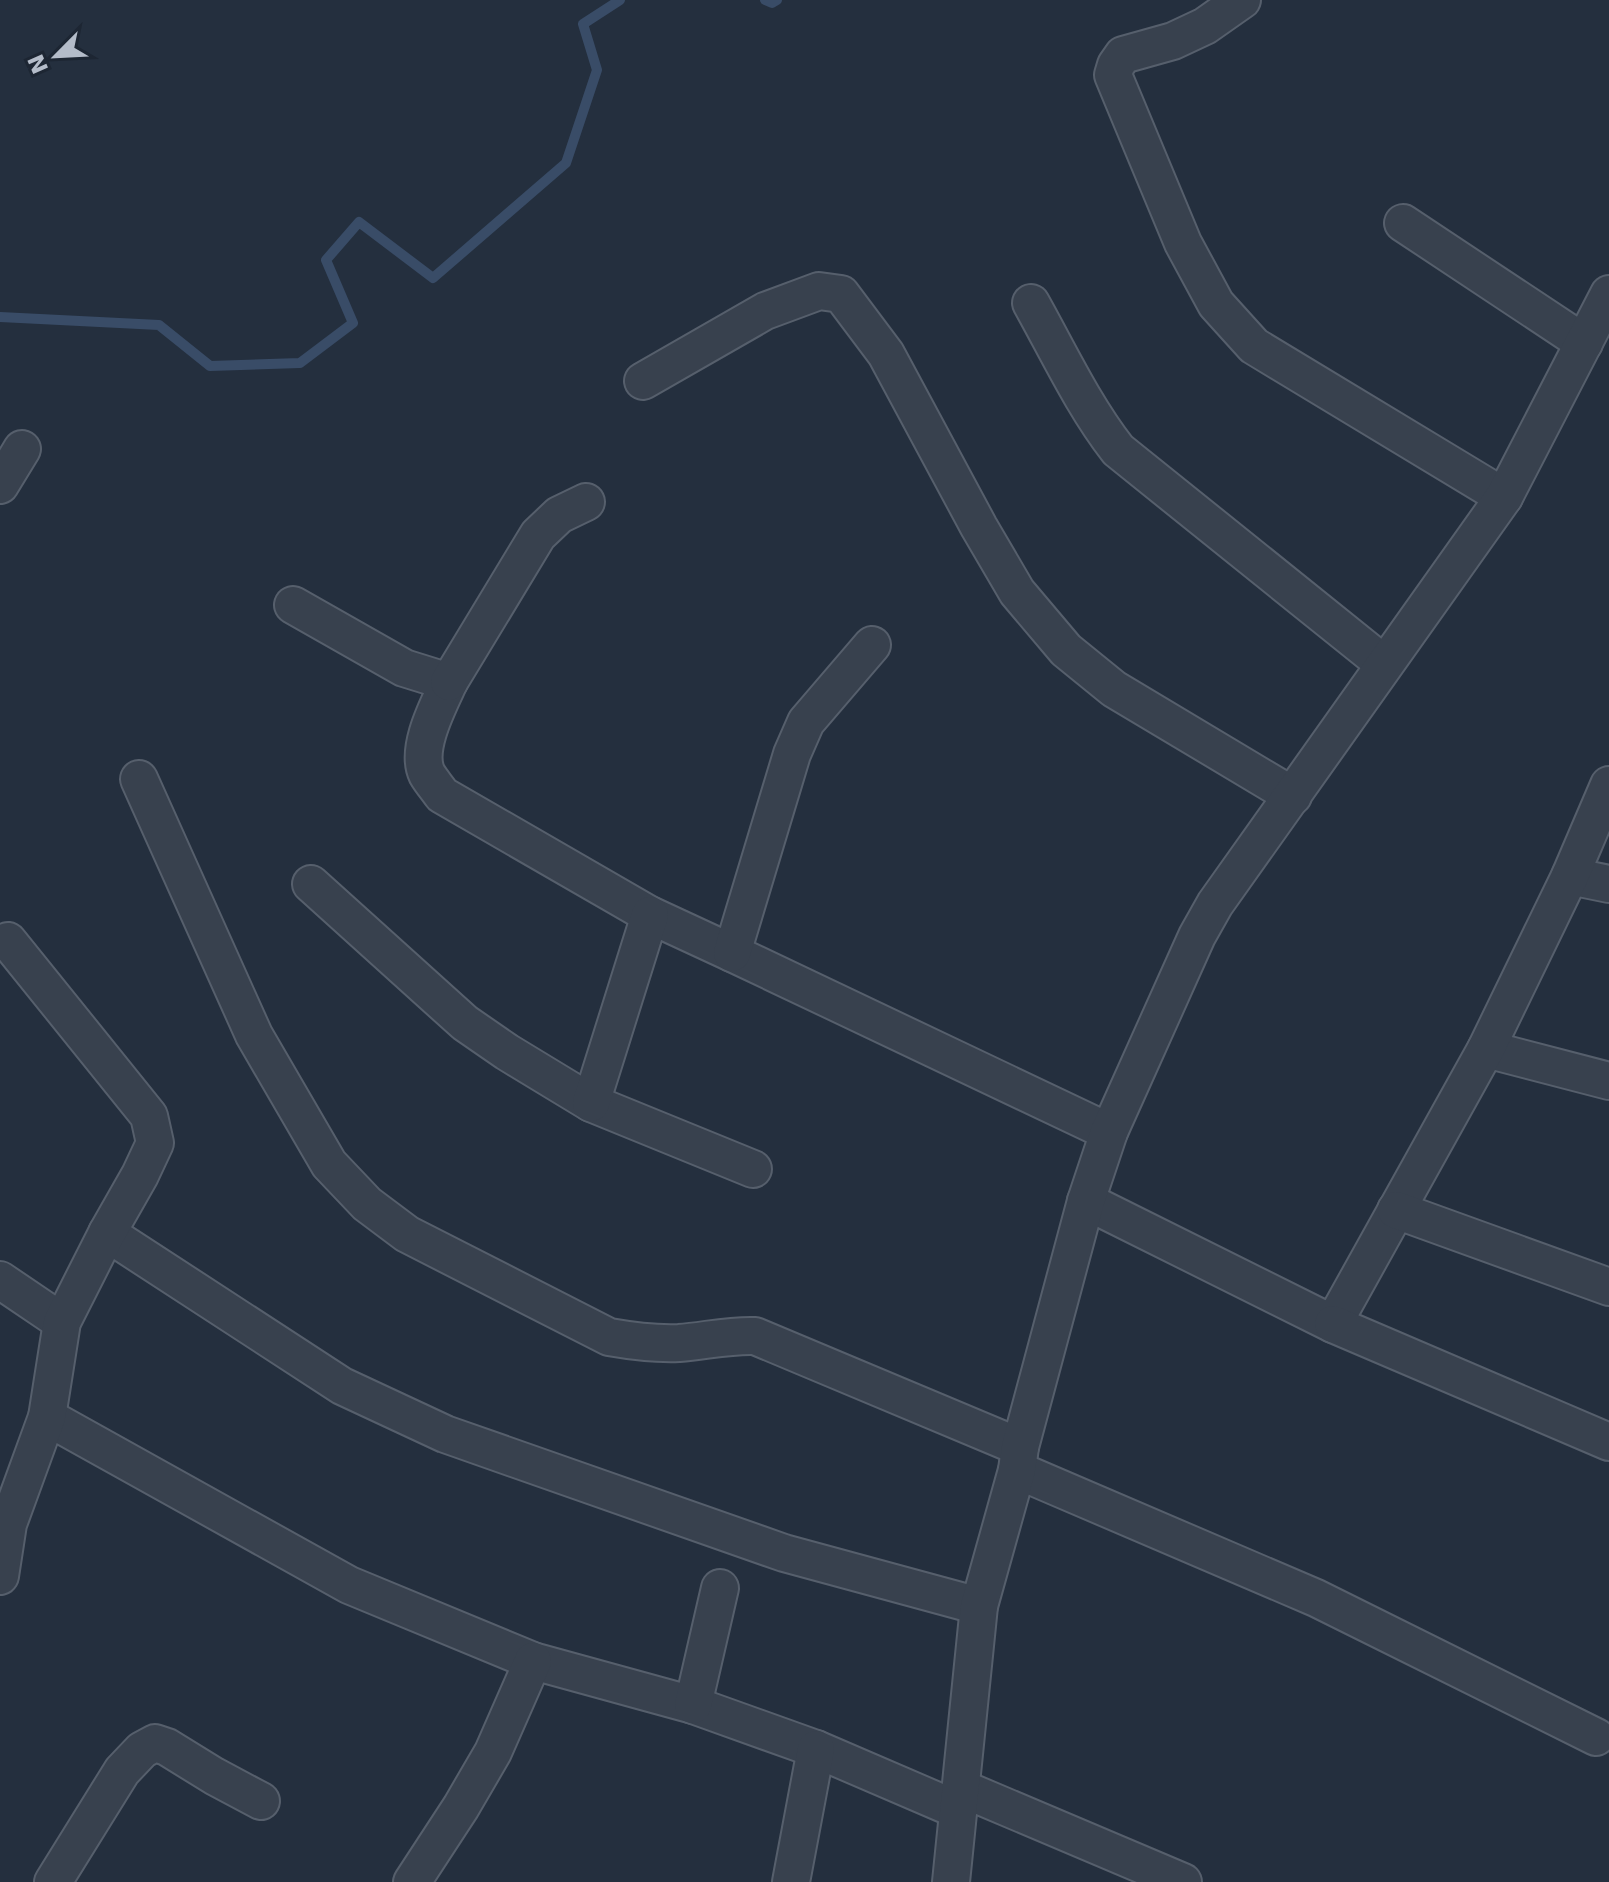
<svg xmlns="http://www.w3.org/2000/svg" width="1609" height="1882" viewBox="0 0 1609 1882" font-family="'DejaVu Sans',sans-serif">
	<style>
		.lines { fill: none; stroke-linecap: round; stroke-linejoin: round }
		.stream { stroke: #394c67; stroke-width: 10 }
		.minor-casing { stroke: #565f6c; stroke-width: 40 }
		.minor { stroke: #38414e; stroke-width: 36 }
	</style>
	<rect width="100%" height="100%" fill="#242f3e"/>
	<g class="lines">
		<g class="stream">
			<path d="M765,0L772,3L777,0"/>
			<path d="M0,317L159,325L210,366L300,363L353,323L326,260L359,222L433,278L566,163L597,70L583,24L620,0"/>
		</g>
		<g class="minor-casing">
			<g id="minor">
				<path d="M1242,0L1205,26L1173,41L1123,55L1116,65L1113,75L1183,243L1216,304L1254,346L1504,497"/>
				<path d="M1403,223L1584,343"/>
				<path d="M1031,303C1059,353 1083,405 1118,450L1384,664"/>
				<path d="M643,381L765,311L819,291L841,294L886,354L979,527L1017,592L1066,650L1114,689L1293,796"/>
				<path d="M0,485L22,449"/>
				<path d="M293,605L404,668L449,682C438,706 415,749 427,774C431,781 438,789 442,795L650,915L732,953L1109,1132"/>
				<path d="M449,682L538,535L559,515L586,502"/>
				<path d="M139,779L254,1035L329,1164L367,1204L407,1234L609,1337C632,1341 655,1344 679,1343C705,1341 729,1335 755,1336L1020,1447"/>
				<path d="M1570,876L1609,884"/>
				<path d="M311,884L465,1023L507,1052L591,1103L753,1169"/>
				<path d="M732,953L792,754L806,722L872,645"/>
				<path d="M1486,1049L1609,1081"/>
				<path d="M591,1103L650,915"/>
				<path d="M1086,1201L1333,1324L1486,1049L1570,876L1609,785"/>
				<path d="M1396,1210L1609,1287"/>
				<path d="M107,1233L342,1386L445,1434L784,1553L979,1606"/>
				<path d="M0,1280L62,1322"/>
				<path d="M1333,1324L1609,1442"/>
				<path d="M47,1417L349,1585L533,1661L693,1705L816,1749L958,1810"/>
				<path d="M1017,1470L1316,1598L1596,1737"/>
				<path d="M0,1576L8,1524L47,1417L62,1322L107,1233L140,1175L155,1143L149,1116L8,941"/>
				<path d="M693,1705L720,1588"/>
				<path d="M961,1788L1183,1882"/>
				<path d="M53,1882L122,1771L142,1750L155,1743L167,1747L214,1776L261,1801"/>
				<path d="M412,1882L461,1807L493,1752L533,1661"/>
				<path d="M791,1882L816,1749"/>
				<path d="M951,1882L979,1606L1017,1470L1020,1447L1086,1201L1109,1132L1197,936L1215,904L1504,497L1609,294"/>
			</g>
		</g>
		<use href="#minor" class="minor"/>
	</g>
	<g transform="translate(56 56) rotate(246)" stroke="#1d2633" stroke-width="6" paint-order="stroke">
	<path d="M0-6L14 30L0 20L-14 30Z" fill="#b4bcc9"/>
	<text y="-12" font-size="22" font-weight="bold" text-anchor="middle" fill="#b4bcc9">N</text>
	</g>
</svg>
